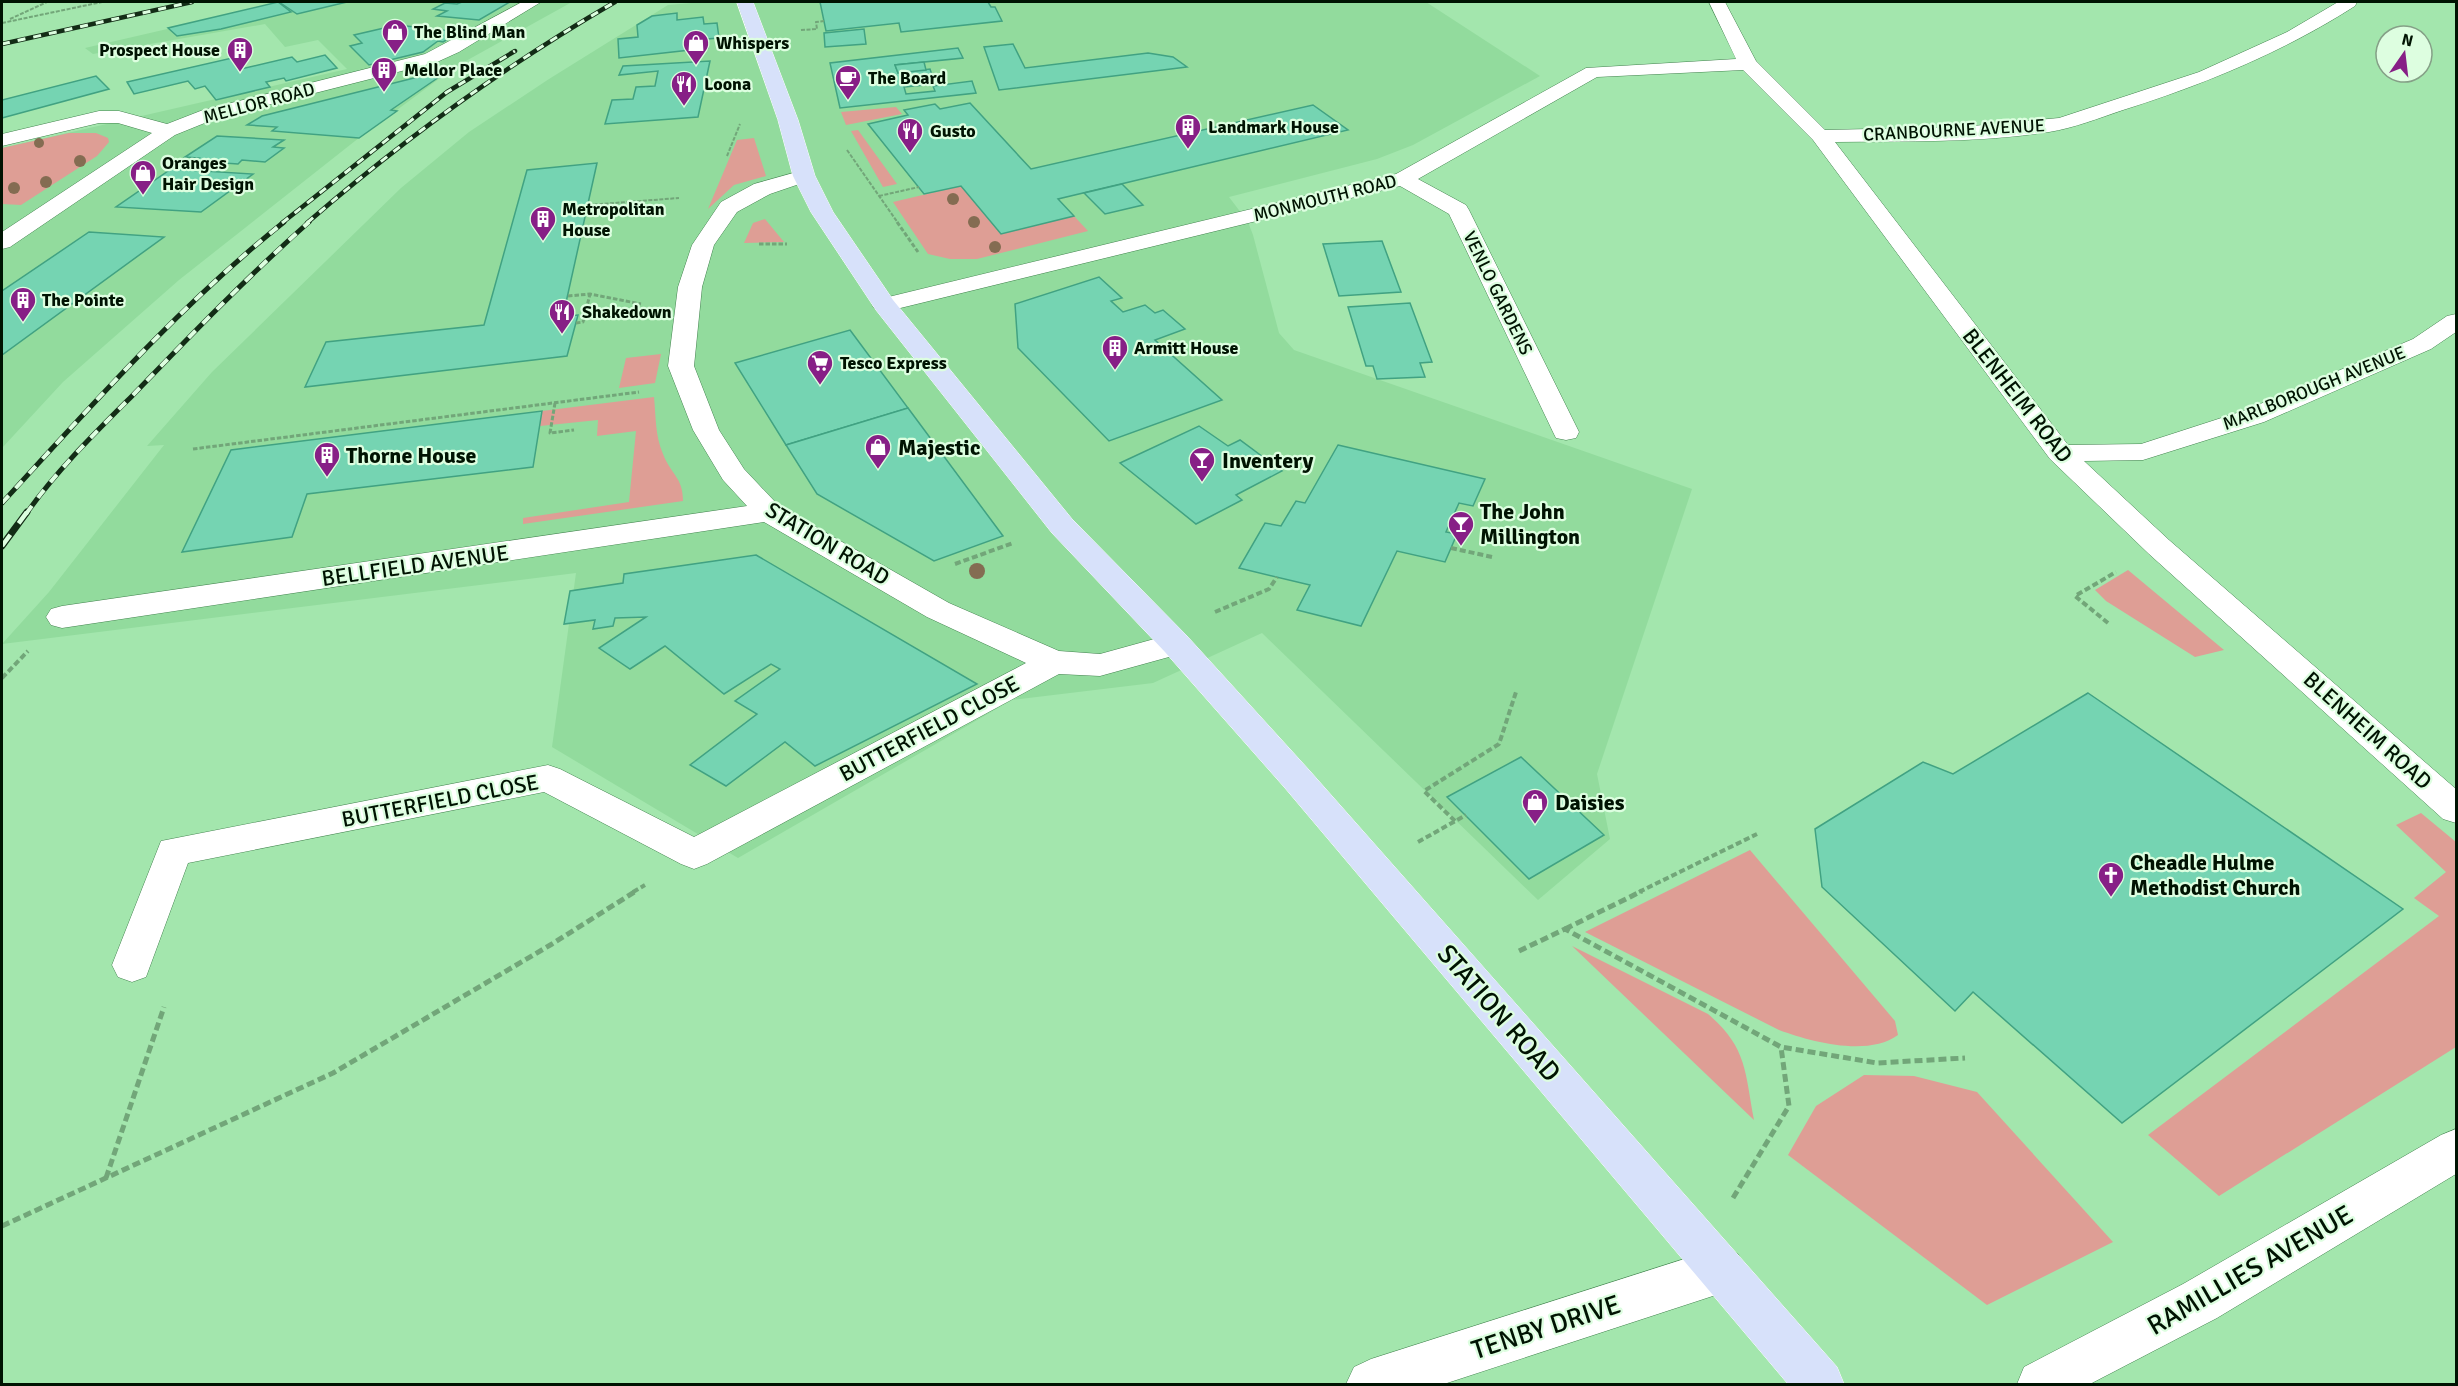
<svg xmlns="http://www.w3.org/2000/svg" width="2458" height="1386" viewBox="0 0 2458 1386" font-family="Signika,sans-serif">
	<style>
		.built { fill: #92db9d }
		.green { fill: #de9e95 }
		.building { fill: #75d4b2; stroke: #41a282; stroke-width: 1.5 }
		.lines { fill: none; stroke-linecap: round; stroke-linejoin: round }
		.street-casing { stroke: #43834f; stroke-width: 1 }
		.primary-casing { stroke: #fff; stroke-width: 1 }
		.path-far3 { stroke: #72a679; stroke-width: 2; stroke-dasharray: 4 1.5; stroke-linecap: butt }
		.path-far2 { stroke: #72a679; stroke-width: 3; stroke-dasharray: 4.5 2; stroke-linecap: butt }
		.path-far1 { stroke: #72a679; stroke-width: 4; stroke-dasharray: 6 3; stroke-linecap: butt }
		.path { stroke: #72a679; stroke-width: 5; stroke-dasharray: 8 4; stroke-linecap: butt }
		.street { fill: #fff; fill-rule: evenodd }
		.primary { fill: #d7e1fa; fill-rule: evenodd }
		.rail-far2-casing { stroke: #132c16; stroke-width: 4.5 }
		.rail-far1-casing { stroke: #132c16; stroke-width: 5 }
		.rail-casing { stroke: #132c16; stroke-width: 7 }
		.rail-far2 { stroke: #ddfee0; stroke-width: 3; stroke-dasharray: 8; stroke-linecap: butt }
		.rail-far1 { stroke: #ddfee0; stroke-width: 4; stroke-dasharray: 10; stroke-linecap: butt }
		.rail { stroke: #ddfee0; stroke-width: 4.5; stroke-dasharray: 14; stroke-linecap: butt }
		.tree { fill: #846c52 }
		.labels { text-anchor: middle; stroke-width: 4.5; stroke-linejoin: round; paint-order: stroke }
		.far-poi-label { font-size: 18px; font-weight: bold; fill: #001302; stroke: #ddfee0; text-anchor: start }
		.far-street-label { font-size: 18px; fill: #001302; stroke: #ddfee0 }
		.street-label { font-size: 22px; fill: #001302; stroke: #ddfee0 }
		.poi-label { font-size: 22px; font-weight: bold; fill: #001302; stroke: #ddfee0; text-anchor: start }
		.near-street-label { font-size: 27px; fill: #001302; stroke: #ddfee0 }
	</style>
	<rect width="100%" height="100%" fill="#a3e6ad"/>
	<g class="built">
		<path d="M284,2H572L455,67L355,141L179,280L63,382L2,448V148L347,69L318,40L285,47L265,24L93,54L85,48Z"/>
		<path d="M704,2H1426L1540,76L1413,145L1377,159L1229,197L1248,222L1253,235L1279,333L1294,350L1692,489L1597,774L1610,839L1538,900L1262,633L1153,683L1012,700L738,858L552,747L576,573L2,644L49,592L164,445L147,446L212,372L401,188L469,132L549,79L668,5Z"/>
	</g>
	<g class="green">
		<path d="M896,107L902,114L846,125L841,112Z"/>
		<path d="M858,130L897,184L883,187L851,131Z"/>
		<path d="M69,133H96L108,138L109,142L97,156L21,205L2,204V148Z"/>
		<path d="M754,138L766,176L734,185L708,209L737,140Z"/>
		<path d="M961,186L1001,233L1074,216L1088,231L977,259H950L928,254L893,202Z"/>
		<path d="M765,219L784,242L744,243L753,223Z"/>
		<path d="M661,354L655,383L619,388L626,358Z"/>
		<path d="M654,397C656,417 655,435 663,454C671,475 683,477 683,501L523,524V518L629,502L636,431L597,436L598,420L540,426L542,411Z"/>
		<path d="M2128,570L2224,650L2195,657L2106,601L2095,590Z"/>
		<path d="M2421,813L2456,842V1047L2219,1196L2148,1135L2439,916L2414,898L2446,872L2396,825Z"/>
		<path d="M1750,850L1895,1021L1898,1035C1868,1057 1811,1042 1779,1030L1585,932Z"/>
		<path d="M1572,946L1708,1014C1747,1047 1745,1072 1754,1120Z"/>
		<path d="M1864,1075L1914,1076L1977,1092L2113,1242L1987,1305L1788,1155L1816,1106Z"/>
	</g>
	<g class="building">
		<path d="M278,2L291,12L221,29L177,36L168,28Z"/>
		<path d="M279,2H347L297,14Z"/>
		<path d="M462,2H510L479,20L437,16L447,11L433,9L445,3L457,4Z"/>
		<path d="M820,2H988L991,7H995L1002,21L901,32L899,23L826,31Z"/>
		<path d="M677,13V20L703,17L704,24L717,23L719,38L707,39L708,48L619,58L618,39L638,37L637,25L652,16Z"/>
		<path d="M397,25L460,32L443,42L438,41L423,52L369,65L350,46L362,43L354,35Z"/>
		<path d="M864,29L866,44L825,47L824,33Z"/>
		<path d="M1013,44L1025,68L1148,53L1173,57L1187,67L999,90L984,47Z"/>
		<path d="M958,48L963,58L895,65L898,73L930,69L935,84L904,87L906,94L935,91L933,86L972,81L976,93L840,108L830,63Z"/>
		<path d="M325,55L337,68L286,81L284,78L266,82L270,87L216,100L205,86L195,89L188,81L134,94L127,82L232,58L241,69L292,57L297,62Z"/>
		<path d="M710,61L698,117L605,124L612,100L633,99L636,87L655,86L658,71L619,75L623,66Z"/>
		<path d="M924,62L926,70L898,73L895,65Z"/>
		<path d="M442,75L391,110L397,111L359,138L272,131L277,127L247,125L262,116L422,76Z"/>
		<path d="M96,76L109,89L2,118V100Z"/>
		<path d="M970,103L1031,169L1313,105L1348,130L1058,199L1074,216L1001,234L961,186L924,194L868,124L908,115L904,110L935,104L940,109Z"/>
		<path d="M217,136L284,140L273,147L284,148L265,162L242,160L238,164L195,161L199,158L185,157Z"/>
		<path d="M597,163L563,316L578,315L567,356L305,387L326,342L484,325L527,170Z"/>
		<path d="M171,169L253,174L201,212L116,207Z"/>
		<path d="M1122,184L1143,205L1105,214L1084,193Z"/>
		<path d="M89,232L164,237L2,355V291Z"/>
		<path d="M1382,241L1401,292L1339,296L1323,244Z"/>
		<path d="M1099,277L1122,298L1111,301L1123,312L1145,305L1155,313L1163,310L1185,329L1155,340L1222,400L1109,441L1018,348L1015,304Z"/>
		<path d="M1410,303L1432,362L1420,363L1425,377L1377,379L1373,366H1366L1348,307Z"/>
		<path d="M850,330L908,408L786,445L735,363Z"/>
		<path d="M908,408L1003,536L934,561L817,494L786,445Z"/>
		<path d="M542,411L533,467L307,494L292,537L182,552L231,450Z"/>
		<path d="M1199,426L1228,446L1240,440L1282,471L1236,495L1242,500L1196,524L1120,463Z"/>
		<path d="M1338,445L1485,479L1473,506L1459,503L1446,532L1457,534L1445,562L1397,551L1361,626L1297,610L1310,585L1239,568L1265,523L1281,526L1296,501L1305,503Z"/>
		<path d="M756,555L977,684L815,766L785,742L726,786L690,765L757,714L735,701L780,669L771,664L724,694L665,646L630,669L599,648L646,617L615,618L613,626L593,629L595,620L564,624L570,591L623,583L624,574Z"/>
		<path d="M2088,693L2403,909L2122,1123L1973,992L1955,1011L1822,887L1815,829L1923,762L1953,774Z"/>
		<path d="M1521,757L1604,835L1529,879L1447,797Z"/>
	</g>
	<g class="lines">
		<g class="street-casing">
			<g id="street">
				<path d="M522,2H541L459,52L437,62L217,118L175,135L10,247L2,249V232L152,133L118,123H99L2,146V134L99,111H119L167,124L203,110L425,54Z"/>
				<path d="M1709,2H1725L1756,61L1825,130L1962,127L2059,118L2199,72L2287,32L2338,2H2357L2355,6C2283,52 2205,84 2123,110C2099,118 2074,128 2049,132C1978,143 1906,141 1835,142L2068,445L2141,444L2246,410L2413,339L2447,316L2456,314V332L2431,349L2264,422L2143,460L2084,461L2169,540L2456,789V823L2443,819L2149,554L2050,459L1813,140L1743,70L1597,77L1418,179L1466,205L1469,210L1579,432L1576,438L1566,440L1556,438L1553,432L1449,214L1400,186L884,312L876,310L872,305L876,300L1396,174L1586,68L1736,59Z"/>
				<path d="M804,170L811,172L815,176L811,180L770,194L737,212L714,245L702,287L694,366L719,430L744,469L779,506L949,603L1059,651L1100,654L1176,633L1187,636L1192,644L1187,652L1100,676L1059,674L707,864L694,869L681,864L544,792L188,863L146,977L132,982L118,977L112,965L161,841L548,765L560,769L694,837L1026,663L927,617L764,522L62,628L51,625L46,617L51,609L62,606L747,506L723,480L693,430L668,366L678,287L692,245L721,202L754,184Z"/>
				<path d="M2456,1129V1174L2217,1318L2090,1384H2017L2024,1367L2183,1284L2441,1135Z"/>
				<path d="M1722,1247L1738,1254L1745,1270L1738,1286L1722,1293L1444,1384H1346L1354,1367L1371,1359Z"/>
			</g>
		</g>
		<g class="primary-casing">
			<path id="primary" d="M737,2H753L798,120L815,176L833,212L893,300L1072,519L1187,636L1309,770L1837,1367L1844,1384H1788L1285,788L1165,652L1052,533L876,310L811,212L793,176L778,120Z"/>
		</g>
		<g class="path-far3">
			<path d="M10,19L47,2"/>
			<path d="M2,23L102,2"/>
			<path d="M801,30L817,29L816,22L824,21"/>
			<path d="M847,150L898,223"/>
			<path d="M727,156L740,124"/>
			<path d="M879,196L919,187"/>
			<path d="M588,205L679,198"/>
		</g>
		<g class="path-far2">
			<path d="M897,222L918,252"/>
			<path d="M759,244H787"/>
			<path d="M568,296L590,294L641,304"/>
			<path d="M576,323L583,322L590,294"/>
			<path d="M555,403L550,433L574,430"/>
			<path d="M193,449L639,392"/>
		</g>
		<g class="path-far1">
			<path d="M1451,548L1492,557"/>
			<path d="M955,564L1013,543"/>
			<path d="M1215,612L1269,589L1277,577"/>
			<path d="M2108,623L2075,596L2116,572"/>
			<path d="M2,678L28,651"/>
			<path d="M1455,821L1424,791L1499,744L1516,692"/>
			<path d="M1418,842L1466,815"/>
			<path d="M633,892L645,885"/>
			<path d="M1639,892L1757,834"/>
		</g>
		<g class="path">
			<path d="M1565,929L1642,891"/>
			<path d="M1519,951L1565,929L1781,1047L1877,1063L1965,1058"/>
			<path d="M106,1178L164,1007"/>
			<path d="M1733,1198L1789,1106L1781,1047"/>
			<path d="M2,1226L333,1073L552,944L636,891"/>
		</g>
		<use href="#street" class="street"/>
		<use href="#primary" class="primary"/>
		<g class="rail-far2-casing">
			<g id="rail-far2">
				<path d="M2,44L192,2"/>
				<path d="M282,223L447,92L515,51"/>
				<path d="M307,223C405,138 503,67 615,2"/>
			</g>
		</g>
		<g class="rail-far1-casing">
			<g id="rail-far1">
				<path d="M2,503C92,405 180,305 284,222"/>
				<path d="M26,514C57,470 95,433 133,395C190,336 247,277 309,222"/>
			</g>
		</g>
		<g class="rail-casing">
			<path id="rail" d="M2,546L27,512"/>
		</g>
		<use href="#rail-far2" class="rail-far2"/>
		<use href="#rail-far1" class="rail-far1"/>
		<use href="#rail" class="rail"/>
	</g>
	<g class="tree">
		<circle cx="39" cy="143" r="5"/>
		<circle cx="80" cy="161" r="6"/>
		<circle cx="46" cy="182" r="6"/>
		<circle cx="14" cy="188" r="6"/>
		<circle cx="953" cy="199" r="6"/>
		<circle cx="974" cy="222" r="6"/>
		<circle cx="995" cy="247" r="6"/>
		<circle cx="977" cy="571" r="8"/>
	</g>
	<defs>
		<g id="shop-pin" transform="scale(1.35)"><path d="M0 17L-7.5 6A9.5 9.5 0 1 1 7.5 6Z" fill="#871f86" stroke="#ddfee0"/><path d="M-5-2.5h2.3a2.7 3.5 0 0 1 5.4 0H5L5.5 6h-11ZM-1.5-2.5h3a1.5 2.3 0 0 0-3 0Z" fill="#fff"/></g>
		<g id="building-pin" transform="scale(1.35)"><path d="M0 17L-7.5 6A9.5 9.5 0 1 1 7.5 6Z" fill="#871f86" stroke="#ddfee0"/><path d="M-4-6H4V6H1V3H-1V6H-4ZM-2.5-4.3h1.7v1.8h-1.7ZM.8-4.3h1.7v1.8H.8ZM-2.5-1h1.7V.8h-1.7ZM.8-1h1.7V.8H.8Z" fill="#fff"/></g>
		<g id="cafe-pin" transform="scale(1.35)"><path d="M0 17L-7.5 6A9.5 9.5 0 1 1 7.5 6Z" fill="#871f86" stroke="#ddfee0"/><path d="M-5.5-4.5H6V0H3Q3 3.5 0 3.5H-2.5Q-5.5 3.5-5.5 0ZM3-3.2v2h1.7v-2ZM-6 4.5H4V6H-6Z" fill="#fff"/></g>
		<g id="restaurant-pin" transform="scale(1.35)"><path d="M0 17L-7.5 6A9.5 9.5 0 1 1 7.5 6Z" fill="#871f86" stroke="#ddfee0"/><path d="M-5-6h1v4h1v-4h1v4h1v-4h1v5L-1.5 .5V6h-2V.5L-5-1ZM5-6V6H3V1.5H1.5Q1.5-4 5-6Z" fill="#fff"/></g>
		<g id="supermarket-pin" transform="scale(1.35)"><path d="M0 17L-7.5 6A9.5 9.5 0 1 1 7.5 6Z" fill="#871f86" stroke="#ddfee0"/><path d="M-6-5.5h2.5l.6 2H6L4.5 2H-2.5L-4.4-4H-6ZM-1.5 3.2a1.3 1.3 0 1 0 .1 0ZM3 3.2a1.3 1.3 0 1 0 .1 0Z" fill="#fff"/></g>
		<g id="bar-pin" transform="scale(1.35)"><path d="M0 17L-7.5 6A9.5 9.5 0 1 1 7.5 6Z" fill="#871f86" stroke="#ddfee0"/><path d="M-6-5H6L.8 .8V4.5H3.5V6h-7V4.5H-.8V.8Z" fill="#fff"/></g>
		<g id="church-pin" transform="scale(1.35)"><path d="M0 17L-7.5 6A9.5 9.5 0 1 1 7.5 6Z" fill="#871f86" stroke="#ddfee0"/><path d="M-1.2-6h2.4v3.5h3.3v2.4h-3.3V6h-2.4V-.1h-3.3v-2.4h3.3Z" fill="#fff"/></g>
	</defs>
	<g fill-rule="evenodd">
		<use href="#shop-pin" x="395" y="32"/>
		<use href="#shop-pin" x="696" y="43"/>
		<use href="#building-pin" x="240" y="50"/>
		<use href="#building-pin" x="384" y="70"/>
		<use href="#cafe-pin" x="848" y="78"/>
		<use href="#restaurant-pin" x="684" y="84"/>
		<use href="#building-pin" x="1188" y="127"/>
		<use href="#restaurant-pin" x="910" y="131"/>
		<use href="#shop-pin" x="143" y="173"/>
		<use href="#building-pin" x="543" y="219"/>
		<use href="#building-pin" x="23" y="300"/>
		<use href="#restaurant-pin" x="562" y="312"/>
		<use href="#building-pin" x="1115" y="348"/>
		<use href="#supermarket-pin" x="820" y="363"/>
		<use href="#shop-pin" x="878" y="447"/>
		<use href="#building-pin" x="327" y="455"/>
		<use href="#bar-pin" x="1202" y="460"/>
		<use href="#bar-pin" x="1461" y="524"/>
		<use href="#shop-pin" x="1535" y="802"/>
		<use href="#church-pin" x="2111" y="875"/>
	</g>
	<g class="labels">
		<g class="far-poi-label">
			<text x="414" y="38">The Blind Man</text>
			<text x="716" y="49">Whispers</text>
			<text x="220" y="56" text-anchor="end">Prospect House</text>
			<text x="404" y="76">Mellor Place</text>
			<text x="868" y="84">The Board</text>
			<text x="704" y="90">Loona</text>
			<text x="1208" y="133">Landmark House</text>
			<text x="930" y="137">Gusto</text>
			<text x="162" y="169">Oranges<tspan x="162" dy="21">Hair Design</tspan></text>
			<text x="562" y="215">Metropolitan<tspan x="562" dy="21">House</tspan></text>
			<text x="42" y="306">The Pointe</text>
			<text x="582" y="318">Shakedown</text>
			<text x="1134" y="354">Armitt House</text>
			<text x="840" y="369">Tesco Express</text>
		</g>
		<g class="far-street-label">
			<text transform="translate(259 103) rotate(-15)" y="6">MELLOR ROAD</text>
			<text transform="translate(1954 130) rotate(-3)" y="6">CRANBOURNE AVENUE</text>
			<text transform="translate(1325 198) rotate(-14)" y="6">MONMOUTH ROAD</text>
			<text transform="translate(1498 293) rotate(64)" y="6">VENLO GARDENS</text>
			<text transform="translate(2314 388) rotate(-22)" y="6">MARLBOROUGH AVENUE</text>
		</g>
		<g class="street-label">
			<text transform="translate(2018 395) rotate(52)" y="8">BLENHEIM ROAD</text>
			<text transform="translate(828 543) rotate(31)" y="8">STATION ROAD</text>
			<text transform="translate(415 565) rotate(-8)" y="8">BELLFIELD AVENUE</text>
			<text transform="translate(929 728) rotate(-28)" y="8">BUTTERFIELD CLOSE</text>
			<text transform="translate(2368 730) rotate(42)" y="8">BLENHEIM ROAD</text>
			<text transform="translate(440 800) rotate(-11)" y="8">BUTTERFIELD CLOSE</text>
		</g>
		<g class="poi-label">
			<text x="898" y="455">Majestic</text>
			<text x="346" y="463">Thorne House</text>
			<text x="1222" y="468">Inventery</text>
			<text x="1480" y="519">The John<tspan x="1480" dy="25">Millington</tspan></text>
			<text x="1555" y="810">Daisies</text>
			<text x="2130" y="870">Cheadle Hulme<tspan x="2130" dy="25">Methodist Church</tspan></text>
		</g>
		<g class="near-street-label">
			<text transform="translate(1499 1013) rotate(49)" y="9">STATION ROAD</text>
			<text transform="translate(2250 1270) rotate(-30)" y="9">RAMILLIES AVENUE</text>
			<text transform="translate(1546 1327) rotate(-18)" y="9">TENBY DRIVE</text>
		</g>
	</g>
	<rect width="2458" height="1386" fill="none" stroke="#001302" stroke-width="6"/>
	<g transform="translate(2404 54) rotate(14)"><circle r="28" fill="#ddfee0" stroke="#85a087" stroke-width="1.5"/>
	<path d="M0-4.5L10 22L0 15L-10 22Z" fill="#871f86"/>
	<text y="-9" font-size="16" font-weight="bold" text-anchor="middle" fill="#001302">N</text>
	</g>
</svg>
